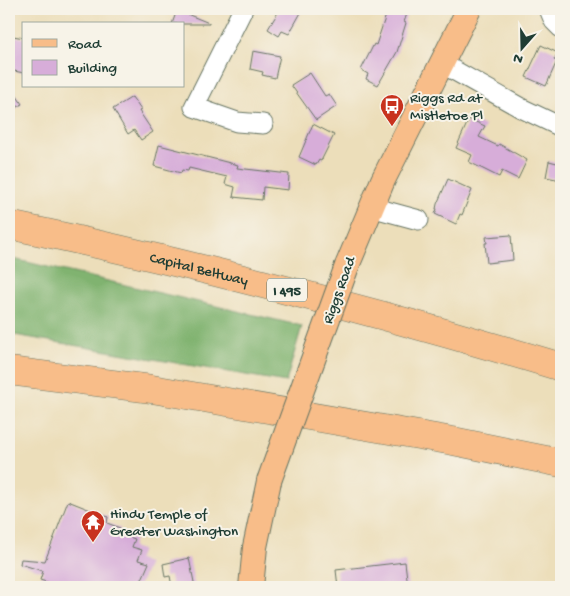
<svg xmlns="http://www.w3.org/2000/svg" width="570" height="596" viewBox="0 0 570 596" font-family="'Gochi Hand',sans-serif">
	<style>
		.forest { fill: #80b36f; stroke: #507852 }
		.building { fill: #d7add9 }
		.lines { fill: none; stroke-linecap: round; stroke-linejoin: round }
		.minor-casing { stroke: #677563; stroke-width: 21 }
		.major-casing { stroke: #677563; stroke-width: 26 }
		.highway-casing { stroke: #677563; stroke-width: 29 }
		.minor { stroke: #fff; stroke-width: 19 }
		.major { stroke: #f8bd89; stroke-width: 24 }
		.highway { stroke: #f8bd89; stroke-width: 28 }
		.major-bridge-casing { stroke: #677563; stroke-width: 26; stroke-linecap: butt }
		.major-bridge { stroke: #f8bd89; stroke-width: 24 }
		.labels { text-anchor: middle; stroke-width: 4; stroke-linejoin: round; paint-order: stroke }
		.shield { fill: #f7f3e8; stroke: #60746a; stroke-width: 1 }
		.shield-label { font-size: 14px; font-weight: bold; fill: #1f3d34 }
		.poi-label { font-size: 15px; fill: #1f3d34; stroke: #f7f3e8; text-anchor: start }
		.street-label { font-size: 15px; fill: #1f3d34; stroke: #f7f3e8 }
	</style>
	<rect width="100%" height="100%" fill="#f7f3e8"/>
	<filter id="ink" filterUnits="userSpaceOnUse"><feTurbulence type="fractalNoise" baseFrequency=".02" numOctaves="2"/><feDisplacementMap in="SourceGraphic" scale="10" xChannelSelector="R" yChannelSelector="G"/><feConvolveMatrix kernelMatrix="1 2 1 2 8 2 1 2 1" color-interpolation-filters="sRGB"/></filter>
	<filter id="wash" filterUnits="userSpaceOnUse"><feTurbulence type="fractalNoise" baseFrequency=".0096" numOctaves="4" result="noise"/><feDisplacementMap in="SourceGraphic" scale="20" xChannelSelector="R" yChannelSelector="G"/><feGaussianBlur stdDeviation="1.12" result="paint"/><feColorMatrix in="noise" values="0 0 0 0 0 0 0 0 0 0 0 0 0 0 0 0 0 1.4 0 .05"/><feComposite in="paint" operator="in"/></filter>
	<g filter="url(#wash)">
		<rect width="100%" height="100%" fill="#ecdeba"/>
		<path class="forest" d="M9,258L302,326L286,382L9,334Z"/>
		<g id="blocks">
			<g class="building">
				<path d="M280,9H303L289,34L282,31L279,36L268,29Z"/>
				<path d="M388,9H401L408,11L404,22L406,23L397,52L378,85L366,79L368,74L361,70L374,44L376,45Z"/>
				<path d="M177,10L209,23V24H172Z"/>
				<path d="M13,36L24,38V73L9,70Z"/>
				<path d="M541,45L558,53L554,60L557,61L546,86L526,77Z"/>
				<path d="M253,51L280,56L275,78L262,75L263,72L250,69Z"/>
				<path d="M310,73L325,96L329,94L337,106L316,120L291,85Z"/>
				<path d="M9,84L22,104L9,112Z"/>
				<path d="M132,97L141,110L139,111L153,132L141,140L134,130L128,134L113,109Z"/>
				<path d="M469,119L485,126L479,137L498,146L499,144L527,160L518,179L502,171L499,177L469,162L472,155L456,148Z"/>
				<path d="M313,124L334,135L321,161L319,160L316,165L299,157Z"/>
				<path d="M159,145L238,165L237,168L289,174L288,190L263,187L262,200L233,197L235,187L225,184L227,177L189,168L188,171L182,170L181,173L154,166Z"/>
				<path d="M549,161L561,164V180L546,177Z"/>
				<path d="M448,179L472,190L462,215L460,214L456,224L435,214L437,209H436L437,204Z"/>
				<path d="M511,235L513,260L487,263L485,243H487L486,237Z"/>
				<path d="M68,501L108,517L107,523L120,528L119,534L135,539L132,547L142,550L138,560L149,563L139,586L136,584L135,587H52L53,584L40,580L43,571L20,564L21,559L45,561Z"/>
				<path d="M189,558L195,587H172L170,576L165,577L163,564Z"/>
				<path d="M405,562L408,587H338L336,570Z"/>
			</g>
		</g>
	</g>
	<g filter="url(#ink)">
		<use href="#blocks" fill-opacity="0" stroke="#677563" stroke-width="1"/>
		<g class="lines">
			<g class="minor-casing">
				<g id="minor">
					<path d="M243,9L194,107L237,122L263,124"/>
					<path d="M549,9L554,21L561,28"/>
					<path d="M441,63L521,108L561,127"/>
					<path d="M371,207L419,220"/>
				</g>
			</g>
			<g class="major-casing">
				<g id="major">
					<path d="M347,266L383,180L469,9"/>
					<path d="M251,587L255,547L269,481"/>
				</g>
			</g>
			<g class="highway-casing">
				<g id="highway">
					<path id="s1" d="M9,225C195,264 379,312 561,367"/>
					<path d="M9,371L152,389L453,441L561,463"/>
				</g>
			</g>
			<use href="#minor" class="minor"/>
			<use href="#major" class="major"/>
			<use href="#highway" class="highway"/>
			<g class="major-bridge-casing">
				<path id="major-bridge" d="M269,481L347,266"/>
			</g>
			<use href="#major-bridge" class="major-bridge"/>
		</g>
	</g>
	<defs>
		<g id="bus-pin" transform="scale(1.25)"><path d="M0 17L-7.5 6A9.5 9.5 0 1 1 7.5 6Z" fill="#c8321e" stroke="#f7f3e8"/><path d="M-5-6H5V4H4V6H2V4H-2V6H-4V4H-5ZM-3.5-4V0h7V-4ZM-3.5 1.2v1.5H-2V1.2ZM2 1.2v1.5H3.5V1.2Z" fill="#fff"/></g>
		<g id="temple-pin" transform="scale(1.25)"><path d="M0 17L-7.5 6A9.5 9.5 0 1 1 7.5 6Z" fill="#c8321e" stroke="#f7f3e8"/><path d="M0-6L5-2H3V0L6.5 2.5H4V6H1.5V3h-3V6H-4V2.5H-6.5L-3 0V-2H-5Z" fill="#fff"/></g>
	</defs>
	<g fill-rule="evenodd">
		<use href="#bus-pin" x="392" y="106"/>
		<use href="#temple-pin" x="93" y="522"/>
	</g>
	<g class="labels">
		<rect class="shield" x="267" y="278.5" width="40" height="23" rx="4"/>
		<g class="shield-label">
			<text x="287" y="295">I 495</text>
		</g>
		<g class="poi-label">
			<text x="410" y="102">Riggs Rd at<tspan x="410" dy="17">Mistletoe Pl</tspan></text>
			<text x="110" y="518">Hindu Temple of<tspan x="110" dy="17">Greater Washington</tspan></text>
		</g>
		<g class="street-label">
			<text dy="5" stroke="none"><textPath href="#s1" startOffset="195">Capital Beltway</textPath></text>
			<text transform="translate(338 290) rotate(-70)" y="5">Riggs Road</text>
		</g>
	</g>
	<rect width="570" height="596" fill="none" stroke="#f7f3e8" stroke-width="30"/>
	<rect x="22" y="22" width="162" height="65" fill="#f7f3e8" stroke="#a1aaa0"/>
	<rect x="32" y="39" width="25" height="8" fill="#f8bd89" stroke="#a1aaa0"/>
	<text x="68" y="48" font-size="15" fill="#1f3d34">Road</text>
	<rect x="32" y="60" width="25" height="15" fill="#d7add9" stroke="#a1aaa0"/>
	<text x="68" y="72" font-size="15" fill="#1f3d34">Building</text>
	<g transform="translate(522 48) rotate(200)" stroke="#f7f3e8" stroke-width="4" paint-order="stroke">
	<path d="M0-4L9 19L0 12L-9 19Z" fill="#1f3d34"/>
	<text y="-8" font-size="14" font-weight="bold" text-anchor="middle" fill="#1f3d34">N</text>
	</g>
</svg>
